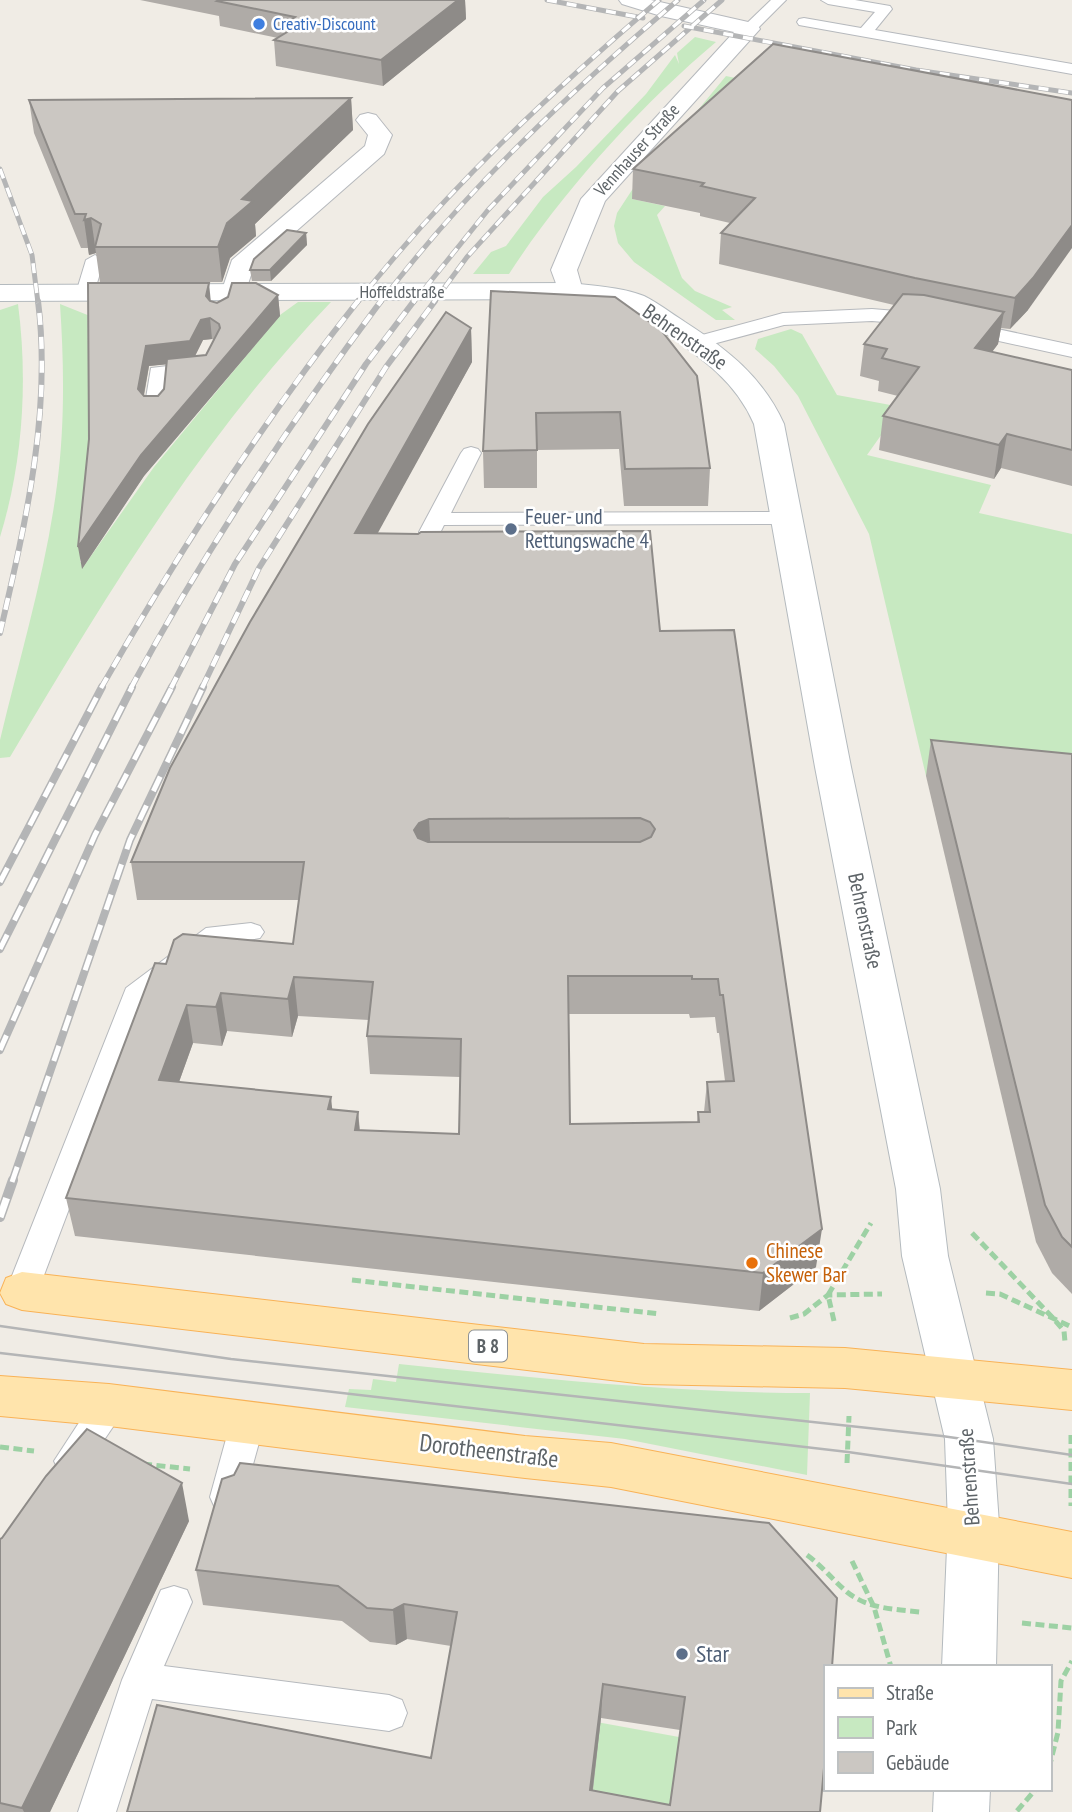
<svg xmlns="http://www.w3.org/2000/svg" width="1072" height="1812" viewBox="0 0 1072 1812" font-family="'PT Sans Narrow',sans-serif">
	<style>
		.green { fill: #c7e9c1 }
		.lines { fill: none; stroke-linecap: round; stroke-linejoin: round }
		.lane-casing { stroke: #b6b9bd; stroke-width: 2 }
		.street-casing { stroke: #b6b9bd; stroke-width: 2 }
		.secondary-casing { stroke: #b4babe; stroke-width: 2 }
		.primary-casing { stroke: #f9b256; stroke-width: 2 }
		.path { stroke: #9dd1a4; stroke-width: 5; stroke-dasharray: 9 4.5; stroke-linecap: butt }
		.lane { fill: #fff; fill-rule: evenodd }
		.street { fill: #fff; fill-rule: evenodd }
		.secondary { fill: #fff; fill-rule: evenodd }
		.primary { fill: #ffe4ac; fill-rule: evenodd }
		.tram { stroke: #b4b5b6; stroke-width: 2.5 }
		.rail-far3-casing { stroke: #b4b5b6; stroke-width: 5 }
		.rail-far2-casing { stroke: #b4b5b6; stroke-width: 6 }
		.rail-far1-casing { stroke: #b4b5b6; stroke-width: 8 }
		.rail-casing { stroke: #b4b5b6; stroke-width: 10 }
		.rail-far3 { stroke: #fff; stroke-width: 3.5; stroke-dasharray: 10; stroke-linecap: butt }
		.rail-far2 { stroke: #fff; stroke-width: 4.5; stroke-dasharray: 12; stroke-linecap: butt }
		.rail-far1 { stroke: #fff; stroke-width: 5; stroke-dasharray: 16; stroke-linecap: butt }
		.rail { stroke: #fff; stroke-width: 7; stroke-dasharray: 20; stroke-linecap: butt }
		.wall { fill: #afaba7; fill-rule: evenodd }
		.shaded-wall { fill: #8e8b88 }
		.building { fill: #cbc7c2; stroke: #8e8b88; stroke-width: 2; fill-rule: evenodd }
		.shop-dot { fill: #3f7fe0; stroke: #fff; stroke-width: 2.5 }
		.service-dot { fill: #5c6f8a; stroke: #fff; stroke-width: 2.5 }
		.food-dot { fill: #e8710a; stroke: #fff; stroke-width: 2.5 }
		.labels { text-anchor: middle; stroke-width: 5; stroke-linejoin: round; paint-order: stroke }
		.far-shop-label { font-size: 18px; fill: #366cbe; stroke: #fff; text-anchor: start }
		.far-street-label { font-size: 18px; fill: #5d6367; stroke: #fff }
		.shield { fill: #fff; stroke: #8e9295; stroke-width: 2 }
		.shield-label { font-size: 19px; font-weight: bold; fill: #5d6367 }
		.street-label { font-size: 21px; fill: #5d6367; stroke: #fff }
		.service-label { font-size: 21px; fill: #4e5e75; stroke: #fff; text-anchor: start }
		.food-label { font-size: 21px; fill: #c56008; stroke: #fff; text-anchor: start }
		.near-street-label { font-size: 24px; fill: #5d6367; stroke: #fff }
		.near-service-label { font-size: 24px; fill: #4e5e75; stroke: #fff; text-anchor: start }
	</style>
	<rect width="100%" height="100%" fill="#f0ece5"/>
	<g class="green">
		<path d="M695,37L716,42C641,105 562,192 509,274H473L491,252L506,246L543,197L576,167L646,94L675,55L679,64L677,53Z"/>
		<path d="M726,76L759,83L632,199L665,206L657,215L682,278L695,291L732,307L722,310L735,320H716L634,262L618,243L614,226L617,213L632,190Z"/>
		<path d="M298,302H331C202,437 105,597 10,757L0,758V740C20,656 46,571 57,485C65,426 64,363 60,304L90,316L92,426L80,562L86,563L154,467L280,315Z"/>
		<path d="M18,304C28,381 23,462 0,537V310Z"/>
		<path d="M791,329L802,334L837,395L901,407L867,455L991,485L979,513L1072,534V791L926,776L869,534L798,396L774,366L755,349L758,339Z"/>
		<path d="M399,1364C536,1378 672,1393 810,1393L807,1475L625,1439L345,1407L349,1389L371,1390L373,1379L396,1382Z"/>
		<path d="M591,1721L701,1741L690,1812H590Z"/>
	</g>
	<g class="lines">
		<g class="lane-casing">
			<g id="lane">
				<path d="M771,0H786L754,32H744L742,29L744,26Z"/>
				<path d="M821,0H855L890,6L892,9L875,30L1072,64V74L799,25L797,22L799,19L804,18L861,28L875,12L828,4Z"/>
				<path d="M95,255L104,260L94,293L91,297H79L76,293L86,260Z"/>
				<path d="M872,309L920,313L929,319L920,325L872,321L784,325L698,348L689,342L691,338L783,313Z"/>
				<path d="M965,322L1072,345V357L958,332L956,328Z"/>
				<path d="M201,362L211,368L208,372L167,377L164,410L161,414H147L144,410L151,368Z"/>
				<path d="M471,447L478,449L481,453L451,513L787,512L794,514L798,518L794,522L787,524L444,525L438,537H422L419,532L461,453L464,449Z"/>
				<path d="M251,923L260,926L264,932L260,938L222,944L148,1000L38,1291L33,1300L22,1304L11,1300L6,1291L126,988L206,928Z"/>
				<path d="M109,1391L121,1395L125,1405L121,1415L83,1471L71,1476L59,1471L54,1461L97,1395Z"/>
				<path d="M248,1407L260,1411L265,1421L244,1497L239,1508L227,1512L215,1508L210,1497L231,1421L236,1411Z"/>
				<path d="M174,1586L187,1590L192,1602L164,1666L389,1695L402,1700L407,1713L402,1726L389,1731L152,1699L116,1812H78L122,1680L161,1590Z"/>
			</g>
		</g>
		<g class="street-casing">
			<g id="street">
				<path d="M619,0H651L757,24L760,29L605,201L577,270L583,291L579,297L570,299L561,297L551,270L581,199L734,32L661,16L622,4Z"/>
				<path d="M368,113L376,115L392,135L384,154L253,269L243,299L234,301L225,299L221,293L232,260L365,146L368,135L356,120L360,115Z"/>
			</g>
		</g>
		<g class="secondary-casing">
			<g id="secondary">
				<path d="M570,283C594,286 621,287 644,296C658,303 671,313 685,322C727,349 763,377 784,424L851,767L940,1189L948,1256L993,1439L999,1524L996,1667H942L948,1524L945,1439L902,1256L896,1189L815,767L754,424C736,382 702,358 665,333C651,324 638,313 623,307C607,301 587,301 570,299L0,301V285Z"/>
				<path d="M934,1789H990L989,1812H933Z"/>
			</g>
		</g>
		<g class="primary-casing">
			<g id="primary">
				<path d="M22,1272L644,1344L845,1348L1072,1370V1410L845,1388L644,1384L22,1310L6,1304L0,1293L6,1278Z"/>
				<path d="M0,1376L109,1384L525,1436L611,1443L1072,1532V1578L611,1487L525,1478L109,1426L0,1416Z"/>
			</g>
		</g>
		<g class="path">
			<path d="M972,1233L1053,1318L1064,1331L1065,1342"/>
			<path d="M352,1280L660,1314"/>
			<path d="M986,1293L1000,1294L1072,1327"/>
			<path d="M790,1318L804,1314L828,1295L882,1294"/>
			<path d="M834,1321L828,1295L871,1223"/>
			<path d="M1071,1435V1506"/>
			<path d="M0,1447L34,1451"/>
			<path d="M847,1463L849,1416"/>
			<path d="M143,1464L190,1469"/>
			<path d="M807,1555C822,1566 833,1580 847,1592C868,1609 894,1609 920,1612"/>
			<path d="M852,1561L874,1607L891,1667"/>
			<path d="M1022,1623L1072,1628"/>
			<path d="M1049,1768L1058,1732L1061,1681L1072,1661"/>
			<path d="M1017,1811L1036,1789"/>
		</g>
		<use href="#lane" class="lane"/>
		<use href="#street" class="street"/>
		<use href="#secondary" class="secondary"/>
		<use href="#primary" class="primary"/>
		<g class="tram">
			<path d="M0,1326L231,1359L942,1436L1072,1455"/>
			<path d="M0,1353L848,1452L1072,1484"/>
		</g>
		<g class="rail-far3-casing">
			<g id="rail-far3">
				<path d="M547,0L643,18"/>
				<path d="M684,26L916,70L1072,93"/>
				<path d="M0,169L32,255L38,303"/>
				<path d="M357,303C446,190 550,93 659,0"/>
				<path d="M380,303C466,189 570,92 678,0"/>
				<path d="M413,303L488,210L603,88L704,0"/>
				<path d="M433,303L467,257L618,91L722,0"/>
			</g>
		</g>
		<g class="rail-far2-casing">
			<g id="rail-far2">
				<path d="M0,633C25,525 52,412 38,301"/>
				<path d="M101,688C178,553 261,423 358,301"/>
				<path d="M131,688C204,552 289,424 381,301"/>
				<path d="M171,688L235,564L366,364L414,301"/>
				<path d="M202,688L259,568L386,367L435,301"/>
			</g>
		</g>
		<g class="rail-far1-casing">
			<g id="rail-far1">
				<path d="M0,882L102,687"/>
				<path d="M0,949L132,687"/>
				<path d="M0,1050L95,835L172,687"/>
				<path d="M12,1182L130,840L203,687"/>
			</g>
		</g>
		<g class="rail-casing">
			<path id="rail" d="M0,1217L13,1180"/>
		</g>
		<use href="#rail-far3" class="rail-far3"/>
		<use href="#rail-far2" class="rail-far2"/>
		<use href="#rail-far1" class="rail-far1"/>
		<use href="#rail" class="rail"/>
	</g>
	<g class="wall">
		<path d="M140,0H465L466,19L383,86L276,66L274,40L278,38L220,26L219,16Z"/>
		<path d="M773,44L1028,310L1010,329L1001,328L998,344L992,352L1072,370V486L1001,468L994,479L879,450L883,416L898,396L878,391L879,381L860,376L864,344L894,305L719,264L721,233L730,223L700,216V213L632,199L633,169Z"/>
		<path d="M351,98L353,130L255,224L256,236L230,258L222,282H100L96,253L89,255L88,248H81L34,133L29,100Z"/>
		<path d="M306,233L307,245L271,281H252L250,270Z"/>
		<path d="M88,283L217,303L278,295L280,316L144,476L82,569L89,439ZM212,339L214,340L206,355L195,356L203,340ZM166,364L164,389L158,396H144L149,366Z"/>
		<path d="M491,291L710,468L708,506H624L619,449L537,450V488H484L483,451Z"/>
		<path d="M471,328L472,362L377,533L660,631L816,1267L759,1311L75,1236L66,1198L166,964L293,944L299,900H137L131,862ZM569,1014H689L690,1018L715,1017L717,1033H719L725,1081L707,1082L704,1112H698L697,1122L570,1124ZM298,1016L369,1020L367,1036L370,1074L460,1077L459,1134L360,1130L358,1112L332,1110L179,1082L193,1043L222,1046L227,1031L292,1037Z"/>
		<path d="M931,740L1072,754V1294L1052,1273L1036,1242L926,776Z"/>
		<path d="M189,1521L50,1812H0V1539Z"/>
		<path d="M769,1523L820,1812H127L431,1758L451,1646L407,1639L396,1645L370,1642L342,1621L203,1605L196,1570ZM601,1718L680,1730L670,1805L593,1790Z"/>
	</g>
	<g class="shaded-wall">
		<path d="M458,0H465L466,19L383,86L381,60Z"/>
		<path d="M351,98L353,130L255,224L256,236L230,258L222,282L218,247L227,223L242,199Z"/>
		<path d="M91,218L96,253L89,255L84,220Z"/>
		<path d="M1072,225V248L1028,310L1010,329L1015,298Z"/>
		<path d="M306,233L307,245L271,281L270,270Z"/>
		<path d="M209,283L211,303L206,296Z"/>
		<path d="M278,295L280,316L144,476L82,569L78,547L141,455Z"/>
		<path d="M1004,312L998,344L970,381L975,348Z"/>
		<path d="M210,318L212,339L203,340L192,362L149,366L141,410L138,389L146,346L201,320Z"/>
		<path d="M471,328L472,362L358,569L355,533Z"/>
		<path d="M1007,434L1001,468L994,479L999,445Z"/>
		<path d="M429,819L431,857L421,861L414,830L419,823Z"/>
		<path d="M294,977L298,1016L292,1037L288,999Z"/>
		<path d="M221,993L227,1031L222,1046L216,1007Z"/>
		<path d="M187,1005L193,1043L166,1118L159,1080Z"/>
		<path d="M331,1097L335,1136L328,1109Z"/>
		<path d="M358,1112L361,1150L355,1130Z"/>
		<path d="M822,1229L816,1267L759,1311L763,1273Z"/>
		<path d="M182,1483L189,1521L50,1812H24L22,1808Z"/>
		<path d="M404,1604L407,1639L396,1645L393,1610Z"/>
		<path d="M603,1684L601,1718L590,1812V1790Z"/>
	</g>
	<g class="building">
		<path d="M219,0H458L381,60L274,40L292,29L281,27L295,17L217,1Z"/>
		<path d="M773,44L1072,100V225L1033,278L1015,298L915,278L721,233L755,198L701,186L704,183L633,169Z"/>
		<path d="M351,98L242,199L253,201L227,223L218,247H95L101,224L91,218L84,220L86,214H75L29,100Z"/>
		<path d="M287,230L306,233L270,270H250L254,259Z"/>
		<path d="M88,283H209L206,296L210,301L217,303L228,297L232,283H256L278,295L141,455L78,547L89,439ZM210,318L219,324L220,328L206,355L167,359L164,389L158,396H144L138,389L146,346L190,341L201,320Z"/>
		<path d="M491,291L615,297L661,330L697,376L710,468L625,469L620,412L536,413L537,450L483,451Z"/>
		<path d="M903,294L924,295L1004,312L975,348L1072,370V450L1007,434L999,445L883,416L919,367L882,358L887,349L864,344Z"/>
		<path d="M446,312L471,328L355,533L418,534L421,532L650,531L660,631L734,630L822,1229L763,1273L66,1198L155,963L166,964L174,940L183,934L293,944L304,862H131L170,768L250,622L368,424ZM640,818L650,822L655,829L651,837L640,842H428L418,838L414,830L419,823L429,819ZM568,976H692V979H718L720,995H723L734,1081L707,1082L710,1112H698L699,1122L570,1124ZM294,977L373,982L367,1036L461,1039L459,1134L355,1130L358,1112L328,1109L331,1097L159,1080L187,1005L216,1007L221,993L288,999Z"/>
		<path d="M931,740L1072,754V1247L1062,1237L1045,1205Z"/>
		<path d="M87,1429L182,1483L22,1808L0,1803V1539L2,1538L46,1476Z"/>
		<path d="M240,1463L769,1523L837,1598L832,1667H825V1757L820,1812H127L157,1705L431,1758L457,1612L404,1604L393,1610L367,1608L338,1586L196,1570L222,1479L234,1475ZM603,1684L685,1697L670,1805L590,1790Z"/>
	</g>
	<circle class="shop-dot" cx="259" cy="24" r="7"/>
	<g class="service-dot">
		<circle cx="511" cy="529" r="7"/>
		<circle cx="682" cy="1654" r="7"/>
	</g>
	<circle class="food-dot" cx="752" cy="1263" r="7"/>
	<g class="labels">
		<g class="far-shop-label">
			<text x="273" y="30">Creativ-Discount</text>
		</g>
		<g class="far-street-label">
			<text transform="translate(637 150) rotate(-48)" y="6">Vennhauser Straße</text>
			<text x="402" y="298">Hoffeldstraße</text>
		</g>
		<rect class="shield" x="469" y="1330.5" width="38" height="31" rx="5"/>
		<g class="shield-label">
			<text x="488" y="1353">B 8</text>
		</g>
		<g class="street-label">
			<text transform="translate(685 337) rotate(35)" y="7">Behrenstraße</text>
			<text transform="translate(865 921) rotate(78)" y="7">Behrenstraße</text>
			<text transform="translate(969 1477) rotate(-94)" y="7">Behrenstraße</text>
		</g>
		<g class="service-label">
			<text x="525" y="524">Feuer- und<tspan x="525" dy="24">Rettungswache 4</tspan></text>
		</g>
		<g class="food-label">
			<text x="766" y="1258">Chinese<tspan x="766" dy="24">Skewer Bar</tspan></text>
		</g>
		<g class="near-street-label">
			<text transform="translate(489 1451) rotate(7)" y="8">Dorotheenstraße</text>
		</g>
		<g class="near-service-label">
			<text x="696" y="1662">Star</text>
		</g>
	</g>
	<rect x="824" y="1665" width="228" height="126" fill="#ffffff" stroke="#bec1c2" stroke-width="2"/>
	<rect x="838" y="1688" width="35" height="10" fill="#ffe4ac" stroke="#bec1c2" stroke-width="2"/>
	<text x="886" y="1700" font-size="21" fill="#5d6367">Straße</text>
	<rect x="838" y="1717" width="35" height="21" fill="#c7e9c1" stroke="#bec1c2" stroke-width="2"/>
	<text x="886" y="1735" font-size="21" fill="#5d6367">Park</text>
	<rect x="838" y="1752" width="35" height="21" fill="#cbc7c2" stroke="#bec1c2" stroke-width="2"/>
	<text x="886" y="1770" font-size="21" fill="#5d6367">Gebäude</text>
</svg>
